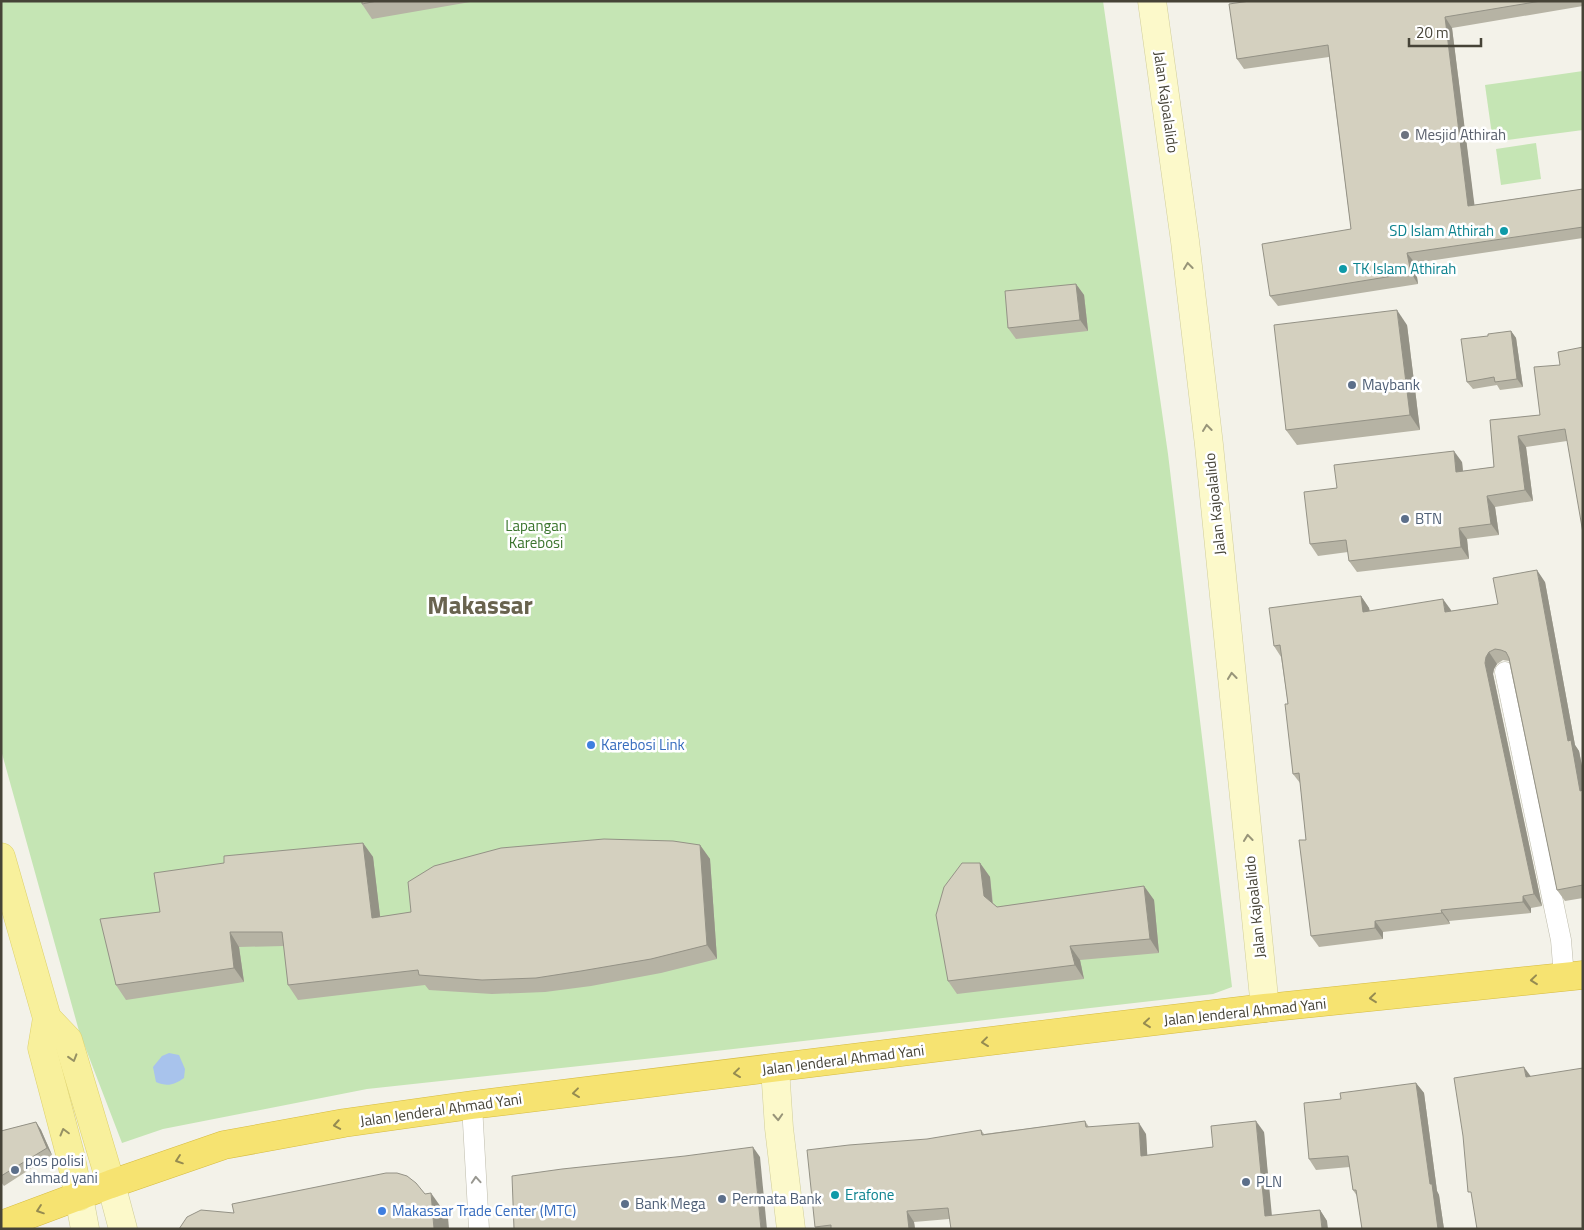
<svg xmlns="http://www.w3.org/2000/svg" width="1584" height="1230" viewBox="0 0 1584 1230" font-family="'Titillium Web',sans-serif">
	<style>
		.green { fill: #c5e5b4 }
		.water { fill: #a8c3ec }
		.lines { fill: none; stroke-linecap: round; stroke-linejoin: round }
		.street-casing { stroke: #bebcac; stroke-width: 21 }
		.secondary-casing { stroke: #d0cd9a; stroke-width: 29 }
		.primary-casing { stroke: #ddd16d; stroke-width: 29 }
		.highway-casing { stroke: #d5bb41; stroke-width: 29 }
		.street { stroke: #fff; stroke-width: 20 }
		.secondary { stroke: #fcf9ca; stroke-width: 28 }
		.primary { stroke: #f8f09c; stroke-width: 28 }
		.highway { stroke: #f6e371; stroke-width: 28 }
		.wall { fill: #b6b3a4 }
		.shaded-wall { fill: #949286 }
		.building { fill: #d4d0bf; stroke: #949286 }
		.oneway { stroke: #989579 }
		.oneway2 { stroke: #958b51 }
		.oneway3 { stroke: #969164 }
		.oneway4 { stroke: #999891 }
		.worship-dot { fill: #6b7280; stroke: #fff; stroke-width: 2 }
		.culture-dot { fill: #0f9aa8; stroke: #fff; stroke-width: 2 }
		.service-dot { fill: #5c6f8a; stroke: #fff; stroke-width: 2 }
		.shop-dot { fill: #3f7fe0; stroke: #fff; stroke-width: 2 }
		.labels { text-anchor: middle; stroke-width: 5; stroke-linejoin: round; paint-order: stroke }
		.street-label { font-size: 15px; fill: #464337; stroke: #fff }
		.worship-label { font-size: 15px; fill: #5b616d; stroke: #fff; text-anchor: start }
		.culture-label { font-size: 15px; fill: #0d838f; stroke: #fff; text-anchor: start }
		.service-label { font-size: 15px; fill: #4e5e75; stroke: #fff; text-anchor: start }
		.park-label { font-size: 15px; fill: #3b752e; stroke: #fff }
		.shop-label { font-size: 15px; fill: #366cbe; stroke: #fff; text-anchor: start }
		.town-label { font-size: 25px; font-weight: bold; fill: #69634f; stroke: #fff }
	</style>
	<rect width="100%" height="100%" fill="#f3f2e9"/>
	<g class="green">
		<path d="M1,1H1103L1168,454L1232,987L1213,994L663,1057L367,1089L163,1129L122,1143L79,1031L1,750Z"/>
		<path d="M1583,71V130L1493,142L1485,85Z"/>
		<path d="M1536,143L1541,179L1501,185L1496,149Z"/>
	</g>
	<path class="water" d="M169,1053L179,1055L185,1069L184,1078C174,1085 167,1087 156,1082L153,1067L162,1056Z"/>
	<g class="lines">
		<g class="street-casing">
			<g id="street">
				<path d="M1505,672L1561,940L1564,977"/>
				<path d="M472,1105L479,1229"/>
			</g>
		</g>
		<g class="secondary-casing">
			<g id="secondary">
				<path d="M1152,1L1185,241L1209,445L1265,1008"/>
				<path d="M775,1068L779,1128L791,1229"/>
				<path d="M111,1184L123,1229"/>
				<path d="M79,1197L85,1229"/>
			</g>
		</g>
		<g class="primary-casing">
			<g id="primary">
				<path d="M1,857L47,1018L68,1040L111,1184"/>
				<path d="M47,1018L42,1048L70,1154L79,1197"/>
			</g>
		</g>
		<g class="highway-casing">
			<path id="highway" d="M1,1225L111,1184L224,1145L344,1123L472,1105L1080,1030L1265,1008L1583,975"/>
		</g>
		<use href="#street" class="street"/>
		<use href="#secondary" class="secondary"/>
		<use href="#primary" class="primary"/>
		<use href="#highway" class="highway"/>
	</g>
	<g class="wall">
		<path d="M362,1H476L372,19L362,4Z"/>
		<path d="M1250,1H1583V6L1452,28L1474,205L1583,189V238L1415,263L1418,284L1278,306L1270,296L1351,229L1329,57L1244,69L1237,59Z"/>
		<path d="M1076,284L1084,295L1088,331L1016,339L1008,328Z"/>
		<path d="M1407,325L1420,430L1297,445L1286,430Z"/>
		<path d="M1511,331L1516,338L1523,387L1500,390L1497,385L1473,389L1467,382L1488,336Z"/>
		<path d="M1583,347L1567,441L1526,447L1533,501L1495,507L1499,535L1467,539L1469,559L1357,572L1349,561L1348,552L1318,556L1310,544L1337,488L1462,462L1463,471L1494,467L1490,420L1540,415L1560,365Z"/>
		<path d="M1545,582L1575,745L1579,751L1583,771V898L1565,901L1557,890L1509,661L1503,660L1497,664L1494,669L1493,674L1542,906L1531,908V913L1449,921L1450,924L1383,932V939L1319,947L1311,936L1306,840L1300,783L1293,774L1288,704L1281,657L1274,646L1361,596L1369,608L1370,611H1451L1498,604Z"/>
		<path d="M363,843L373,857L380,917L411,912L700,845L710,859L717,959L661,973L591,986L545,992L492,994L429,990L425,985L298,1000L288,985L284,946L239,947L244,982L126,1000L116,985L160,912L224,863Z"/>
		<path d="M980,863L990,877L993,903L997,907L1144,886L1154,900L1159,953L1080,960L1084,979L957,994L948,981Z"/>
		<path d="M1416,1083L1424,1093L1437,1191L1439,1195L1444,1229H1362L1357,1196L1353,1190L1350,1167L1316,1170L1309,1159Z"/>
		<path d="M1085,1121L1089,1127L1146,1134L1147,1155L1213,1147L1264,1132L1271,1216L1320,1210L1327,1221L949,1219L914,1222L915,1229H816L815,1227L981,1130L984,1134Z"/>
		<path d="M36,1122L41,1130L52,1155L4,1186L1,1182V1131Z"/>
	</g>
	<g class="shaded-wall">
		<path d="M1445,17L1452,28L1476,217L1468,206Z"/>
		<path d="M1407,253L1415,263L1418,284L1411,273Z"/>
		<path d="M1076,284L1084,295L1088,331L1080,320Z"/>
		<path d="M1397,310L1407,325L1420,430L1410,415Z"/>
		<path d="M1511,331L1516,338L1523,387L1517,379Z"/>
		<path d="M1518,436L1526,447L1533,501L1525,490Z"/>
		<path d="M1454,451L1462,462L1464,483L1456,472Z"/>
		<path d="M1487,496L1495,507L1499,535L1491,524Z"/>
		<path d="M1459,528L1467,539L1469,559L1461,547Z"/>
		<path d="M1537,570L1545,582L1575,745L1579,751L1583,771V794L1580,791L1568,741Z"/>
		<path d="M1361,596L1369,608L1371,624L1363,612Z"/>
		<path d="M1443,599L1451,610L1453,623L1445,612Z"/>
		<path d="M1489,652L1497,664L1494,669L1493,674L1542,906L1534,894L1485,663L1486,657Z"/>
		<path d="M363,843L373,857L382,932L372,918Z"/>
		<path d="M700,845L710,859L717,959L707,945Z"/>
		<path d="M980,863L990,877L993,910L984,896Z"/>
		<path d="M1144,886L1154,900L1159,953L1150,939Z"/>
		<path d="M1523,896L1531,908V913L1523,902Z"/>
		<path d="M1441,910L1449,921L1450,924L1442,913Z"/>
		<path d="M1375,921L1383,932V939L1375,928Z"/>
		<path d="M230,932L239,947L244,982L234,968Z"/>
		<path d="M1070,946L1080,960L1084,979L1075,965Z"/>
		<path d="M1524,1067L1532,1078L1526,1077Z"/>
		<path d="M1416,1083L1424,1093L1437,1191L1439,1195L1444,1229H1438L1430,1184Z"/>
		<path d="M1256,1121L1264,1132L1273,1227L1265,1216Z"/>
		<path d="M36,1122L41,1130L52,1155L47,1148Z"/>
		<path d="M1139,1123L1146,1134L1148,1166L1141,1156Z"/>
		<path d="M753,1147L760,1157L767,1229H761Z"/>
		<path d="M431,1193L448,1217L449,1229H434Z"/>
		<path d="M1320,1210L1327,1221L1328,1229H1322Z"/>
		<path d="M907,1211L914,1222L915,1229H909Z"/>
	</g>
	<g class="building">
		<path d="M362,1H377L362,4Z"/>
		<path d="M1250,1H1541L1445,17L1468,206L1583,189V227L1407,253L1411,273L1270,296L1262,244L1351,229L1328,45L1237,59L1229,4Z"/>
		<path d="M1076,284L1080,320L1008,328L1005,291Z"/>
		<path d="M1397,310L1410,415L1286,430L1274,325Z"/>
		<path d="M1511,331L1517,379L1495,382L1494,377L1467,382L1461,339L1488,336V334Z"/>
		<path d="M1583,347V533L1565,429L1518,436L1525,490L1487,496L1491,524L1459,528L1461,547L1349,561L1346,540L1310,544L1304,492L1337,488L1334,465L1454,451L1456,472L1494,467L1490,420L1540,415L1534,367L1560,365L1558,352Z"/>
		<path d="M1537,570L1568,741L1571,740L1580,791L1583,790V885L1557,890L1509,658L1506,652L1501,650L1495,649L1489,652L1486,657L1485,663L1534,894L1523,896V902L1441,910L1442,913L1375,921V928L1311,936L1299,840H1306L1299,773L1293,774L1285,704H1288L1280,645L1274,646L1269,608L1361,596L1363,612L1443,599L1445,612L1498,604L1493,578Z"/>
		<path d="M604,839L673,841L700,845L707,945L651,959L581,971L536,978L482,980L419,975L418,970L288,985L282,932H230L234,968L116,985L100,919L160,912L154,873L224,863V856L363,843L372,918L411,912L408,882L434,866L501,848Z"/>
		<path d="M962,863H980L984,896L997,907L1144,886L1150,939L1070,946L1075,965L948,981L936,915L944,887Z"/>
		<path d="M1524,1067L1526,1077L1583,1068V1229H1477L1471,1192H1468L1463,1136L1454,1078Z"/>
		<path d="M1416,1083L1430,1184H1432L1438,1229H1362L1356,1190H1353L1348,1156L1309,1159L1304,1103L1341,1099L1340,1093Z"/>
		<path d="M1085,1121L1086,1127L1139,1123L1141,1156L1213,1147L1211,1126L1256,1121L1265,1216L1320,1210L1322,1229H951L948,1208L907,1211L909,1229H831V1225L815,1227L807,1150L849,1145L927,1139L981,1130L982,1135Z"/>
		<path d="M36,1122L47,1148L1,1176V1131Z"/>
		<path d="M753,1147L761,1229H514L512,1176L562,1169L685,1156Z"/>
		<path d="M386,1173H397L407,1176L416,1183L425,1194L431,1193L434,1229H179L187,1217L201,1210L234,1213L232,1204Z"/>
	</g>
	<defs><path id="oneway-chevron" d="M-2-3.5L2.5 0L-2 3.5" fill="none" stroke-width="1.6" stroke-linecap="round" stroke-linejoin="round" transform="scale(1.25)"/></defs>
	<g class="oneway">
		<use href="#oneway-chevron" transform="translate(1188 266) rotate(-97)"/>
		<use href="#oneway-chevron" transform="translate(1207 428) rotate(-97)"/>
		<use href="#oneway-chevron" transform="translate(1232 676) rotate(-96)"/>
		<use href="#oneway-chevron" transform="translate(1248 838) rotate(-96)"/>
		<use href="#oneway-chevron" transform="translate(778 1117) rotate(87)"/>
	</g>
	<g class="oneway2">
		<use href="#oneway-chevron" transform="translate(1534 980) rotate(174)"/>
		<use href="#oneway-chevron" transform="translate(1373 998) rotate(174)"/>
		<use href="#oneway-chevron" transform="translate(1147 1023) rotate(174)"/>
		<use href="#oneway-chevron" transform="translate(985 1042) rotate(173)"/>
		<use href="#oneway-chevron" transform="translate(737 1073) rotate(173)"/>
		<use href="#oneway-chevron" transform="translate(576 1093) rotate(173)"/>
		<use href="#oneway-chevron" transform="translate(337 1125) rotate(170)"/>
		<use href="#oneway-chevron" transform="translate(179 1160) rotate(161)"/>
		<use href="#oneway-chevron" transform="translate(40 1210) rotate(161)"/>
	</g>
	<g class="oneway3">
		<use href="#oneway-chevron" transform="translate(73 1058) rotate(73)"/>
		<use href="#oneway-chevron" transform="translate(64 1132) rotate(-105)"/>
	</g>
	<use class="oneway4" href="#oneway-chevron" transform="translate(476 1180) rotate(-94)"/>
	<circle class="worship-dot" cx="1405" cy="135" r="5"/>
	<g class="culture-dot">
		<circle cx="1504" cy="231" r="5"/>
		<circle cx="1343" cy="269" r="5"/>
		<circle cx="835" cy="1195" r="5"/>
	</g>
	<g class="service-dot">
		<circle cx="1352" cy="385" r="5"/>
		<circle cx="1405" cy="519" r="5"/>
		<circle cx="15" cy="1170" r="5"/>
		<circle cx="1246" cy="1182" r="5"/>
		<circle cx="722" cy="1199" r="5"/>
		<circle cx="625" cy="1204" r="5"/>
	</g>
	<g class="shop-dot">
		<circle cx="591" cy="745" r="5"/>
		<circle cx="382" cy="1211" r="5"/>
	</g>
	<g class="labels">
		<g class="street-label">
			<text transform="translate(1166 102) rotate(82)" y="5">Jalan Kajoalalido</text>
			<text transform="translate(1215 504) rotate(-96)" y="5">Jalan Kajoalalido</text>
			<text transform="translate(1255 907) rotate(-96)" y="5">Jalan Kajoalalido</text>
			<text transform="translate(1245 1012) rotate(-6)" y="5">Jalan Jenderal Ahmad Yani</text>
			<text transform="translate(843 1060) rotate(-7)" y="5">Jalan Jenderal Ahmad Yani</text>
			<text transform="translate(441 1110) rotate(-8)" y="5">Jalan Jenderal Ahmad Yani</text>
		</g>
		<g class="worship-label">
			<text x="1415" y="140">Mesjid Athirah</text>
		</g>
		<g class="culture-label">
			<text x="1494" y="236" text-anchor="end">SD Islam Athirah</text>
			<text x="1353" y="274">TK Islam Athirah</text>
			<text x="845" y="1200">Erafone</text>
		</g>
		<g class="service-label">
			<text x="1362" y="390">Maybank</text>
			<text x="1415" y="524">BTN</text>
			<text x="25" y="1166">pos polisi<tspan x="25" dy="17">ahmad yani</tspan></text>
			<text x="1256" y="1187">PLN</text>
			<text x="732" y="1204">Permata Bank</text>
			<text x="635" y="1209">Bank Mega</text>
		</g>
		<g class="park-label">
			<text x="536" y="531">Lapangan<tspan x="536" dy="17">Karebosi</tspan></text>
		</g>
		<g class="shop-label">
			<text x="601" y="750">Karebosi Link</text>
			<text x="392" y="1216">Makassar Trade Center (MTC)</text>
		</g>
		<g class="town-label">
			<text x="480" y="614">Makassar</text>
		</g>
	</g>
	<rect width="1584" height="1230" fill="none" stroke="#464337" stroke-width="5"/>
	<path d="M1409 38v8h72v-8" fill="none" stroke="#464337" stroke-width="2.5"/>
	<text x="1416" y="38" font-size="15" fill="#464337" stroke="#ffffff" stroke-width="4" paint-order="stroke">20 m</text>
</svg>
